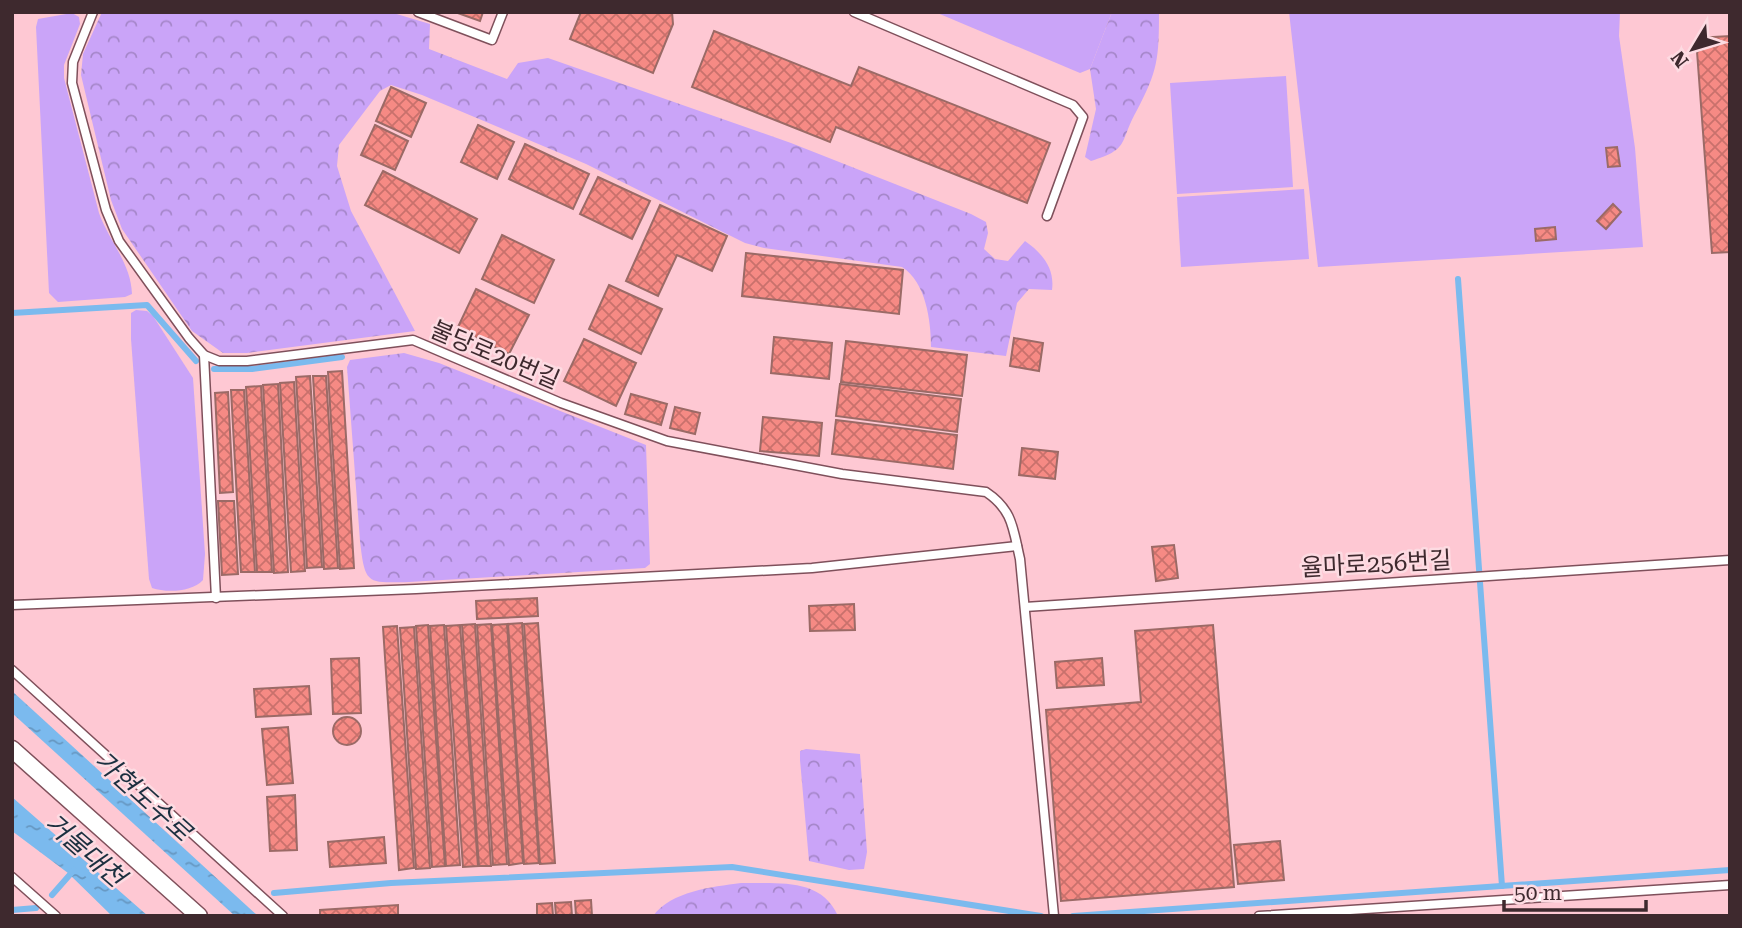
<svg xmlns="http://www.w3.org/2000/svg" width="1742" height="928" viewBox="0 0 1742 928" font-family="'Roboto Serif','Noto Sans KR',serif">
	<style>
		.green { fill: #caa4f8 }
		.forest { fill: url(#forest-crowns) }
		.water { fill: url(#water-ripples) }
		.lines { fill: none; stroke-linecap: round; stroke-linejoin: round }
		.stream { stroke: #7bbaee; stroke-width: 6 }
		.building { fill: url(#building-cross-hatch); stroke: #9b6a66; stroke-width: 2 }
		.service-casing { stroke: #7f505b; stroke-width: 11 }
		.minor-casing { stroke: #7f505b; stroke-width: 19 }
		.service { stroke: #fff; stroke-width: 8 }
		.minor { stroke: #fff; stroke-width: 16 }
		.labels { text-anchor: middle; stroke-width: 5; stroke-linejoin: round; paint-order: stroke }
		.street-label { font-size: 24px; fill: #3e292e; stroke: #fddbe2 }
		.water-label { font-size: 26px; font-style: italic; fill: #1b2f3f; stroke: #fddbe2 }
	</style>
	<defs>
		<pattern id="forest-crowns" width="20" height="18" patternUnits="userSpaceOnUse" patternTransform="scale(1.75)"><rect width="20" height="18" fill="#caa4f8"/><path d="M2 6a3 3 0 1 1 6 0M12 15a3 3 0 1 1 6 0" fill="none" stroke="#a586c9"/></pattern>
		<pattern id="water-ripples" width="26" height="14" patternUnits="userSpaceOnUse" patternTransform="scale(1.75)"><rect width="26" height="14" fill="#7bbaee"/><path d="M2 4q2-2 4 0t4 0M15 11q2-2 4 0t4 0" fill="none" stroke="#6697c1"/></pattern>
		<pattern id="building-cross-hatch" width="8" height="8" patternUnits="userSpaceOnUse" patternTransform="scale(1.75)"><rect width="8" height="8" fill="#f68a84"/><path d="M0 0l8 8M0 8l8-8" fill="none" stroke="#c9716c"/></pattern>
	</defs>
	<rect width="100%" height="100%" fill="#fec8d3"/>
	<g class="green">
		<path d="M935,12H1112L1090,69L1080,73Z"/>
		<path d="M1289,12H1620L1619,36L1635,148L1643,247L1318,267Z"/>
		<path d="M72,13L79,17L80,24L64,65V78L99,213C109,241 131,263 132,294L125,297L58,302L49,293L36,27L38,19Z"/>
		<path d="M1286,76L1293,187L1177,194L1170,83Z"/>
		<path d="M1304,189L1309,259L1181,267L1177,197Z"/>
		<path d="M136,310L147,311L153,316L193,378L205,554L203,580C192,592 167,593 152,588L149,579L131,339V313Z"/>
	</g>
	<g class="forest">
		<path d="M102,12H390L430,24L429,49L507,79L518,63L548,58L791,143L971,214L986,222L988,233L984,249L995,259L1008,261L1025,241C1042,253 1055,268 1052,290L1029,289L1017,303L1006,356L931,347C931,321 926,282 902,267L764,248L745,243L586,164L422,95L391,85L380,91L339,145L337,166L351,211L415,331L247,353H223L192,331L122,229L111,200L81,75L83,54Z"/>
		<path d="M1112,12H1159C1159,58 1158,71 1136,112C1119,143 1130,149 1091,161L1085,157L1096,109L1090,69Z"/>
		<path d="M404,353L439,363L646,445L650,564L645,568L409,582C367,583 365,585 360,541L347,367L350,360Z"/>
		<path d="M806,749L860,754L867,852L864,869L849,870L809,861L800,760V751Z"/>
		<path d="M741,883C777,884 821,877 838,916H653C672,891 711,887 741,883Z"/>
	</g>
	<g class="water">
		<path d="M12,691L258,916H235L12,713Z"/>
		<path d="M12,797L148,916H112L68,873L12,831Z"/>
	</g>
	<g class="lines">
		<g class="stream">
			<path d="M1458,279L1502,886"/>
			<path d="M12,313L147,305L196,361"/>
			<path d="M214,369H252L342,357"/>
			<path d="M274,893L391,883L732,867L1041,916"/>
			<path d="M52,895L74,870"/>
			<path d="M12,910L36,908"/>
			<path d="M1073,916L1730,870"/>
		</g>
	</g>
	<g class="building">
		<path d="M455,12H483L480,21Z"/>
		<path d="M581,12H672L673,24L653,73L570,39Z"/>
		<path d="M714,31L851,86L859,67L1050,143L1027,203L836,127L830,142L692,87Z"/>
		<path d="M1730,36V252L1712,253L1696,38Z"/>
		<path d="M391,87L426,103L411,137L376,121Z"/>
		<path d="M375,125L408,141L395,170L361,155Z"/>
		<path d="M478,125L514,142L497,179L461,162Z"/>
		<path d="M525,144L589,174L573,209L509,179Z"/>
		<path d="M1617,147L1620,166L1608,167L1606,148Z"/>
		<path d="M383,171L477,219L459,253L365,205Z"/>
		<path d="M598,177L650,201L632,239L580,214Z"/>
		<path d="M1613,204L1621,212L1606,229L1597,221Z"/>
		<path d="M660,205L727,236L712,271L677,255L658,296L626,281Z"/>
		<path d="M1555,227L1556,239L1536,241L1535,229Z"/>
		<path d="M502,235L554,260L534,303L482,279Z"/>
		<path d="M746,253L903,270L899,314L742,296Z"/>
		<path d="M609,285L662,309L641,354L589,329Z"/>
		<path d="M476,289L529,315L509,354L457,329Z"/>
		<path d="M774,337L832,343L829,379L771,373Z"/>
		<path d="M1014,338L1043,343L1039,371L1010,366Z"/>
		<path d="M584,339L636,363L616,406L564,381Z"/>
		<path d="M846,341L967,355L962,396L841,382Z"/>
		<path d="M342,371L354,568L340,569L328,372Z"/>
		<path d="M310,376L322,567L307,568L296,377Z"/>
		<path d="M313,376H326L338,568L324,569Z"/>
		<path d="M294,382L305,571L291,572L280,383Z"/>
		<path d="M278,384L288,572L274,573L263,385Z"/>
		<path d="M840,384L961,399L957,432L836,416Z"/>
		<path d="M261,386L272,572H257L246,387Z"/>
		<path d="M231,390H244L255,572H241Z"/>
		<path d="M228,392L233,492L220,493L215,393Z"/>
		<path d="M631,394L667,404L661,425L625,414Z"/>
		<path d="M675,407L700,413L695,434L670,428Z"/>
		<path d="M763,417L822,423L819,456L760,451Z"/>
		<path d="M836,420L957,435L953,469L832,454Z"/>
		<path d="M1022,448L1058,452L1055,479L1019,475Z"/>
		<path d="M218,501H234L238,574L222,575Z"/>
		<path d="M1174,545L1178,578L1156,581L1152,547Z"/>
		<path d="M537,598L538,616L477,619L476,601Z"/>
		<path d="M854,604L855,630L810,631L809,606Z"/>
		<path d="M522,623L539,863L524,864L508,624Z"/>
		<path d="M538,623L555,863L540,864L524,624Z"/>
		<path d="M475,624L491,866H479L462,625Z"/>
		<path d="M491,624L507,864L493,865L477,625Z"/>
		<path d="M507,624L523,863L509,865L492,625Z"/>
		<path d="M428,625L445,866L432,867L416,626Z"/>
		<path d="M444,625L460,865L446,866L430,626Z"/>
		<path d="M460,625L478,866L463,867L446,626Z"/>
		<path d="M1213,625L1234,887L1061,901L1046,710L1141,702L1135,631Z"/>
		<path d="M397,626L414,868L399,870L383,627Z"/>
		<path d="M414,627L430,868L416,869L400,628Z"/>
		<path d="M359,658L361,713L333,714L331,659Z"/>
		<path d="M1102,658L1104,685L1057,688L1055,662Z"/>
		<path d="M309,686L311,714L256,717L254,689Z"/>
		<circle cx="347" cy="731" r="14"/>
		<path d="M288,727L293,783L267,785L262,729Z"/>
		<path d="M295,795L297,850L270,851L267,797Z"/>
		<path d="M384,837L386,863L330,867L328,842Z"/>
		<path d="M1280,841L1284,880L1238,884L1234,845Z"/>
		<path d="M591,900L592,916H576L575,901Z"/>
		<path d="M571,902L572,916H556L555,903Z"/>
		<path d="M552,903L553,916H537V904Z"/>
		<path d="M398,905V916H320V910Z"/>
	</g>
	<g class="lines">
		<g class="service-casing">
			<g id="service">
				<path d="M93,12L73,62L72,83L106,210L119,241L189,338L204,355L219,361H247L413,340L561,403L667,441L842,474L986,492C1013,510 1013,529 1020,559L1054,916"/>
				<path d="M418,12L492,40L503,12"/>
				<path d="M854,12L1073,105L1083,117L1047,216"/>
				<path d="M204,355L216,598"/>
				<path d="M12,605L416,589L812,568L1017,546"/>
				<path d="M1025,607L1730,560"/>
				<path d="M12,670L283,916"/>
				<path d="M12,877L56,916"/>
				<path d="M1259,916L1730,885"/>
			</g>
		</g>
		<g class="minor-casing">
			<path id="minor" d="M12,749L199,916"/>
		</g>
		<use href="#service" class="service"/>
		<use href="#minor" class="minor"/>
	</g>
	<g class="labels">
		<g class="street-label">
			<text transform="translate(495 355) rotate(23)" y="8">불당로20번길</text>
			<text transform="translate(1376 564) rotate(-3)" y="8">율마로256번길</text>
		</g>
		<g class="water-label">
			<text transform="translate(143 796) rotate(42)" y="9">가현도수로</text>
			<text transform="translate(85 850) rotate(41)" y="9">거물대천</text>
		</g>
	</g>
	<rect width="1742" height="928" fill="none" stroke="#3e292e" stroke-width="28"/>
	<g transform="translate(1693 49) rotate(232)" stroke="#fddbe2" stroke-width="5" paint-order="stroke">
	<path d="M0-5L12 26L0 18L-12 26Z" fill="#3e292e"/>
	<text y="-10" font-size="19" font-weight="bold" text-anchor="middle" fill="#3e292e">N</text>
	</g>
	<path d="M1504 900v10h142v-10" fill="none" stroke="#3e292e" stroke-width="3.5"/>
	<text x="1514" y="900" font-size="21" fill="#3e292e" stroke="#fddbe2" stroke-width="5" paint-order="stroke">50 m</text>
</svg>
